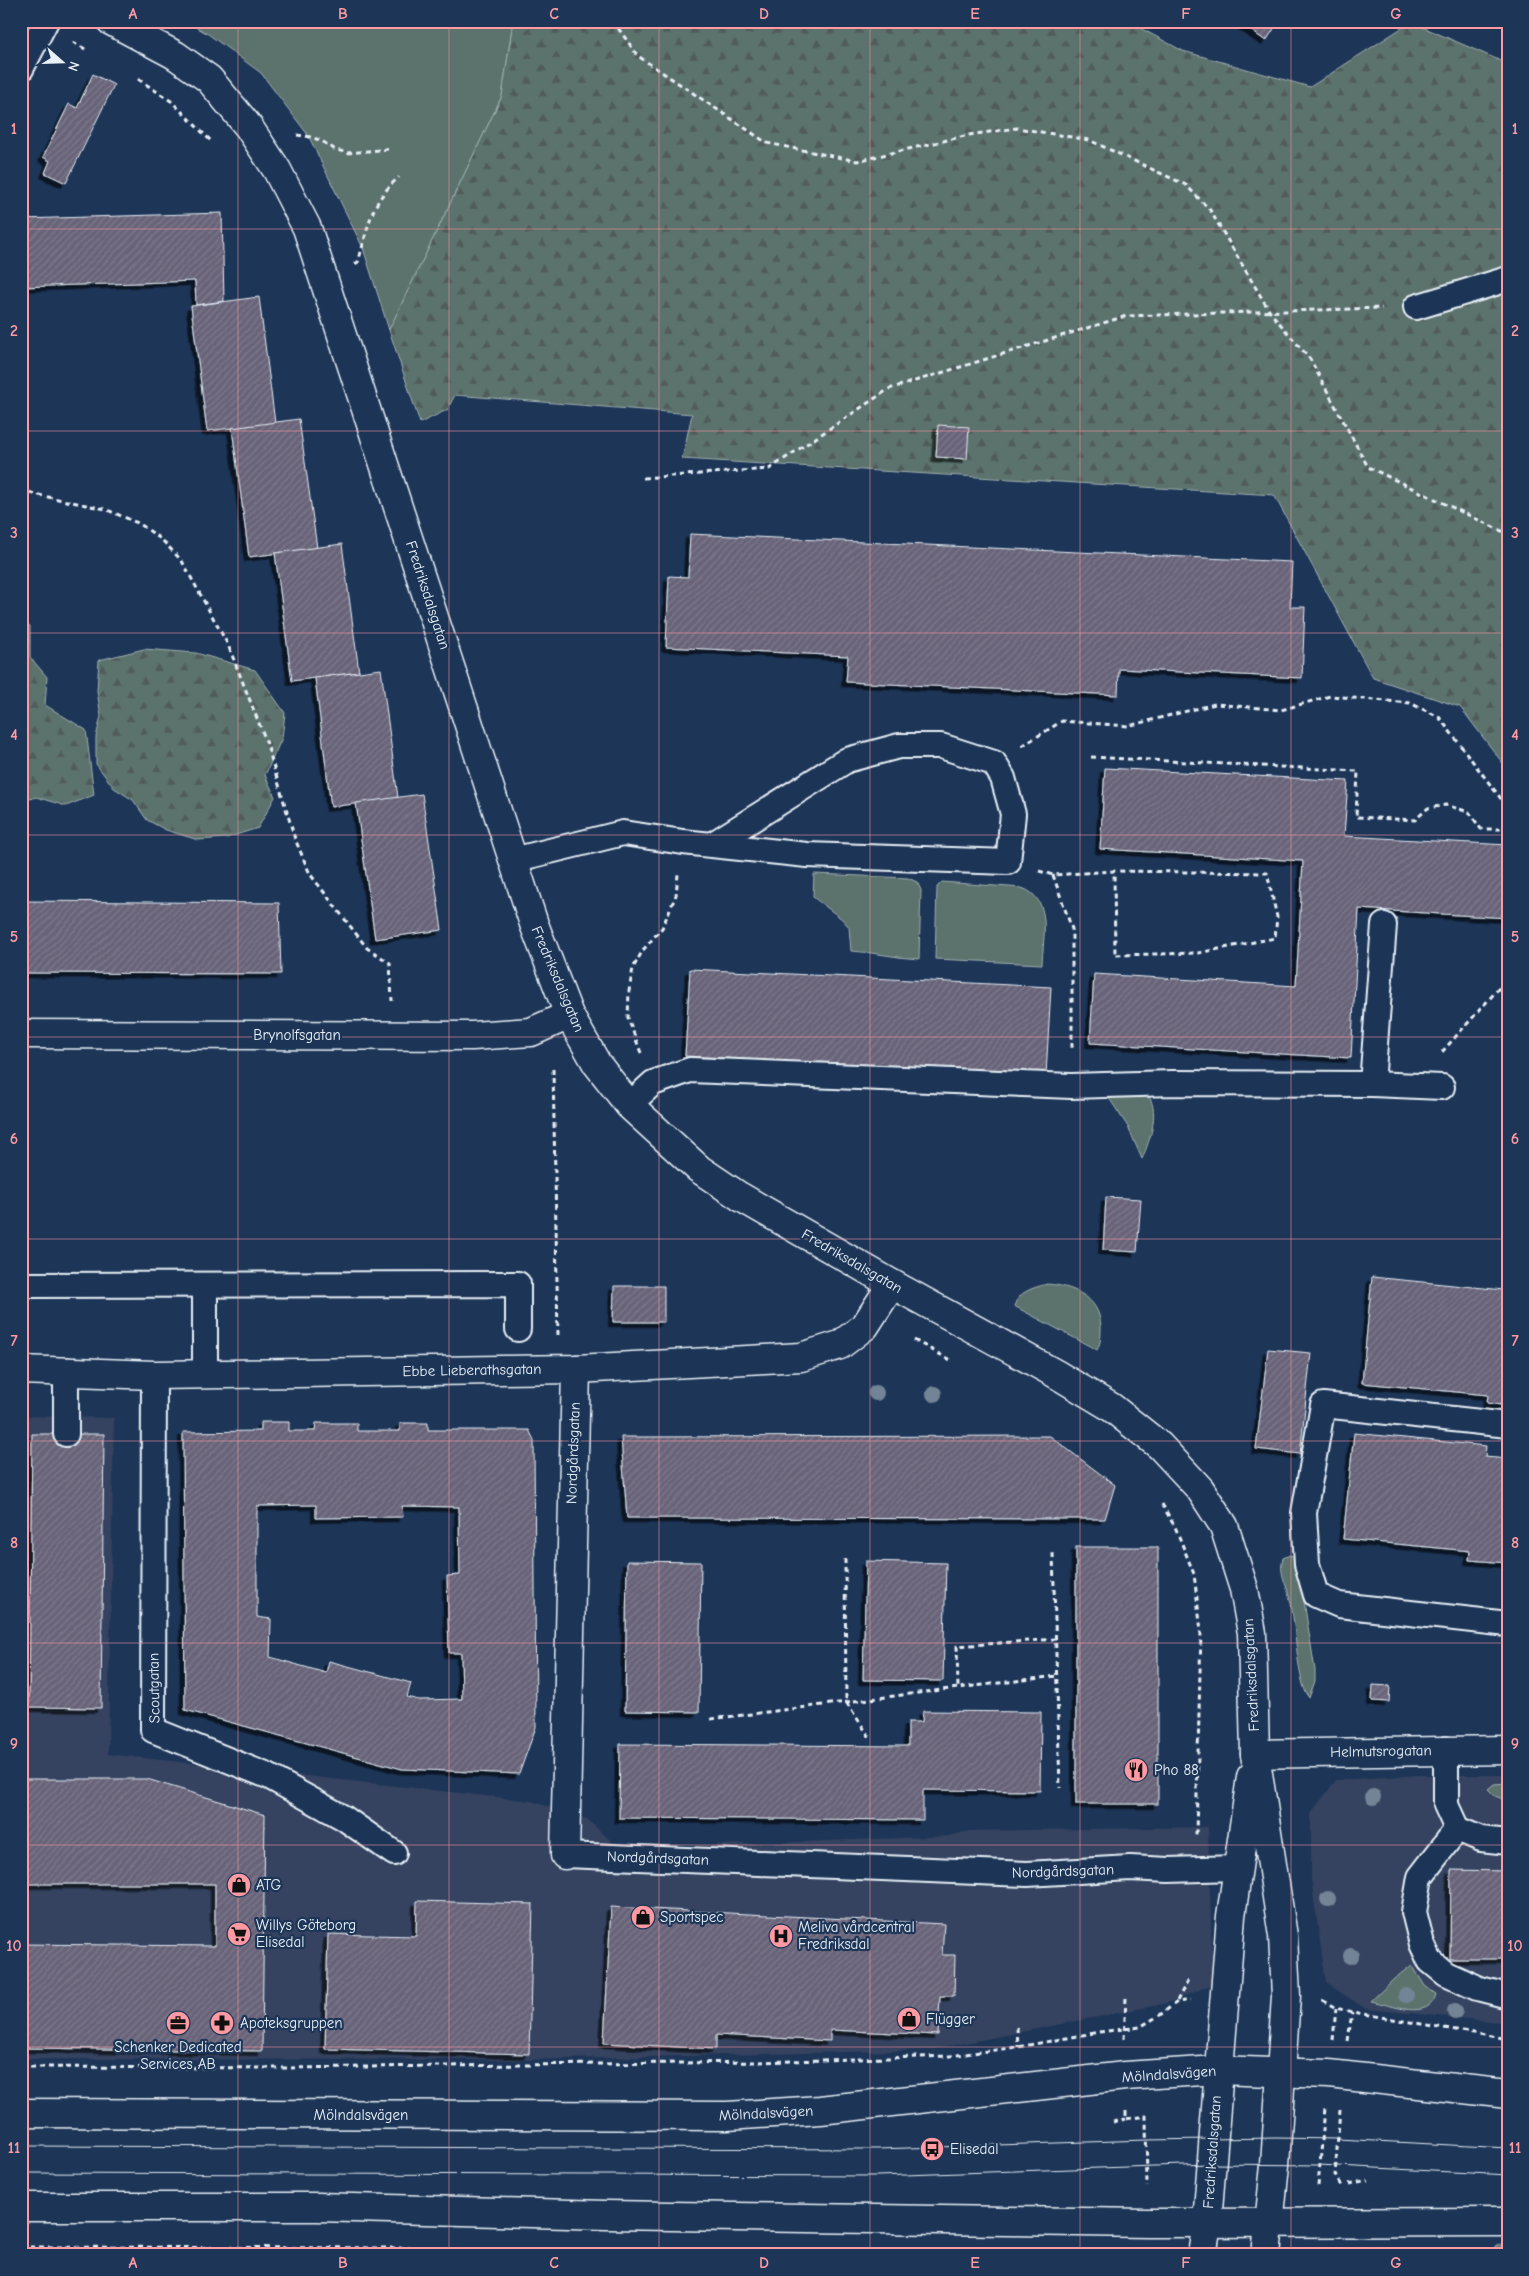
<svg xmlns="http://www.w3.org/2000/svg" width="1529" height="2276" viewBox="0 0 1529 2276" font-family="'Comic Neue',sans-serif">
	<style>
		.built { fill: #344361 }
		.grass { fill: #5b726d; stroke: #a2b2b2 }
		.forest { fill: url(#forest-firs); stroke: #a2b2b2 }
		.building { fill: url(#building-hatch); stroke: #e8f1f8; fill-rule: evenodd; filter: url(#shadow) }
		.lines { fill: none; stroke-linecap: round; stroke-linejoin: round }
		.lane-casing { stroke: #e8f1f8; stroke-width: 28 }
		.street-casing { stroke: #e8f1f8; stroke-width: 31 }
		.secondary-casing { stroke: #e8f1f8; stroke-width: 31 }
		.path { stroke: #e8f1f8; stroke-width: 3; stroke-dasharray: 5 4; stroke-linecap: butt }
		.lane { stroke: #1d3557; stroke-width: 24 }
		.street { stroke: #1d3557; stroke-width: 28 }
		.secondary { stroke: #1d3557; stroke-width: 28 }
		.tram { stroke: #e8f1f8; stroke-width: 1 }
		.tree { fill: #728495 }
		.grid { fill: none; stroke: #ff9aa2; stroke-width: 1; stroke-opacity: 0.55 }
		.labels { text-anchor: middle; stroke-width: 4.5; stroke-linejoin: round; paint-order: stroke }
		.street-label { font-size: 15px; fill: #e8f1f8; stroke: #1d3557 }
		.poi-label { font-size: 15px; fill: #e8f1f8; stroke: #1d3557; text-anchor: start }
		.neatline { fill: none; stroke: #ff9aa2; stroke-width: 2 }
		.grid-label { font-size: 16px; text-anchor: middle; font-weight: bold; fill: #ff9aa2 }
	</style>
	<defs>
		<pattern id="forest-firs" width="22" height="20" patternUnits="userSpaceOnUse" patternTransform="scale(1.25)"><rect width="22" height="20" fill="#5b726d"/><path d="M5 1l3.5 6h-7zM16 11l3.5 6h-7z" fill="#4f5b5a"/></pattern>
		<pattern id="building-hatch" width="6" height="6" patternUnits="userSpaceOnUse" patternTransform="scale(1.25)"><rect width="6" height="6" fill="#686379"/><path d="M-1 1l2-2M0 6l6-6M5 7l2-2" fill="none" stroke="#7e7a8d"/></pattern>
		<filter id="shadow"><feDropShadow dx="-4.5" dy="4.5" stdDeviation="0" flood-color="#0009"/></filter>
	</defs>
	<rect width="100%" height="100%" fill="#1d3557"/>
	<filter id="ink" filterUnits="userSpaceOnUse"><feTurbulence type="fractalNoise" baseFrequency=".02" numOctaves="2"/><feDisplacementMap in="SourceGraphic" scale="10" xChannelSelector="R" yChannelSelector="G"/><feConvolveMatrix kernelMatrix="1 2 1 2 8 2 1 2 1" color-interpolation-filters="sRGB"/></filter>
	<g filter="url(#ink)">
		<g class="built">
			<path d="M21,1416L114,1418L108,1754L531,1801L587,1819L620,1849L949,1836L969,1831L1208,1827L1213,1984L1168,2003L930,2050L520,2060L21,2059Z"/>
			<path d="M1419,1775H1508V2023L1366,2009L1326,1983L1311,1879V1813L1336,1780Z"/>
		</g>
		<g class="grass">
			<path d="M186,21H513L502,96L389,330L363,248L308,135L261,73L208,34Z"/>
			<path d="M814,874L908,878L917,882L921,890L919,959C896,958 874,952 851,951L849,927L842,919L813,897Z"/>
			<path d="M942,882L1022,888C1053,899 1043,937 1042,964L935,959L937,887Z"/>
			<path d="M1145,1092C1162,1108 1150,1140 1142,1159L1128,1127L1111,1101L1104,1095Z"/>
			<path d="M1047,1284C1073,1286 1100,1297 1101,1327C1101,1335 1101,1343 1097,1350L1014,1306C1019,1291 1033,1288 1047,1284Z"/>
			<path d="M1290,1555L1294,1557L1298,1564L1315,1670V1681L1309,1698C1296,1680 1296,1623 1290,1599C1287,1585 1278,1572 1283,1558Z"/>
			<path d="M1508,1783V1801L1495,1796L1488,1789L1494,1784Z"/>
			<path d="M1412,1965L1425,1986L1436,1994C1430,2022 1391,2005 1371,2001L1394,1979Z"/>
			<path d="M1496,2245H1508V2255H1495Z"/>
		</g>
		<g class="forest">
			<path d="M513,21H1127L1183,51L1310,87L1411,22L1508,64V770L1460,707L1373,678L1274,495L682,459L692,414L455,395L447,410L420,423L389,330L502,96Z"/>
			<path d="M21,620L30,626V657L47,677L45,705L86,730L94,795L66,806L36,797L21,802Z"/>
			<path d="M144,649L196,653L255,670L285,713L282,738L265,775L275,797L258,828L226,838L198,840L166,830L147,820L133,800L114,788L96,764V737L101,716L97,691L99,660Z"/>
		</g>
		<g class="building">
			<path d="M1237,21H1279L1266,41Z"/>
			<path d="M93,74L114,85L66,183L45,173L50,161L43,157L69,104L77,108Z"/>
			<path d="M222,213L224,301L196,305L195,281L21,287V219Z"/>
			<path d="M259,297L275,423L207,431L191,306Z"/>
			<path d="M299,419L317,548L249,557L232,428Z"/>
			<path d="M938,425L969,427L967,459L936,457Z"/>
			<path d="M690,534L1292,562L1290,607H1305L1302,678L1119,669L1118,695L846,682L848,656L666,647L669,576L688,577Z"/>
			<path d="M342,544L359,672L292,681L275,553Z"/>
			<path d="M381,669L398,798L331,807L315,678Z"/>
			<path d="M1105,768L1348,781L1344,836L1508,845V918L1359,909L1351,1058L1090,1043L1094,974L1296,986L1303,861L1100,849Z"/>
			<path d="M422,794L442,930L375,939L356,803Z"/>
			<path d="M21,901L279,903L281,974L21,973Z"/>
			<path d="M690,969L1051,987L1046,1075L685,1056Z"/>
			<path d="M1106,1197L1141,1199L1137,1252L1103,1250Z"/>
			<path d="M1372,1277L1504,1290V1301H1508V1406L1487,1403L1488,1395L1362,1383Z"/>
			<path d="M614,1286H664V1322H613Z"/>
			<path d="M1268,1349L1311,1353L1300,1454L1256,1449Z"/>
			<path d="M261,1422H289V1431H315L316,1423H357V1431H400V1423H428V1430H529L534,1440L536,1727L519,1774L402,1769L185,1710L183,1432L261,1431ZM316,1505V1518L403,1517L402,1506L459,1507L460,1575L447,1576L449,1653H461L462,1699L419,1700L407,1697L411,1683L329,1661L326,1673L270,1657L271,1619L257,1617V1506Z"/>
			<path d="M1354,1433L1486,1446L1485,1457L1508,1459V1563L1469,1560L1470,1551L1343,1539Z"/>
			<path d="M32,1434H104L101,1708L29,1707Z"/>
			<path d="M1050,1436L1115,1485L1105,1519L627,1518L621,1437Z"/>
			<rect x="1076" y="1547" width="82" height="257"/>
			<path d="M627,1561L701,1562L699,1712L625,1711Z"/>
			<path d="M866,1561L946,1563L943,1681L863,1680Z"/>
			<path d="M1373,1685L1390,1686L1389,1702L1372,1701Z"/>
			<path d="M923,1711L1041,1712L1040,1791L923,1790V1820L619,1818L620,1744L908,1746V1722H922Z"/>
			<path d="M21,1779H147L265,1815L262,2051L21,2048V1944L215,1946V1884H21Z"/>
			<path d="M1451,1870L1508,1871V1959H1450Z"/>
			<path d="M417,1901L533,1904L529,2054L325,2049L328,1934L416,1936Z"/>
			<path d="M611,1907L944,1924L942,1955H955L954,1996H940L938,2035L830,2030V2041L716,2035V2049L604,2043Z"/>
		</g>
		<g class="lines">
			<g class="lane-casing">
				<g id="lane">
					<path d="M21,69L46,21"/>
					<path d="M1416,307L1508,279"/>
					<path d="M513,860L623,833L683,842L807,855L1008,862L1013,814L1003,778L994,763L941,746H899L847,760L713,844"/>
					<path d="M1372,1084L1384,925"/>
					<path d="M629,1105L653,1083L690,1070L1071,1086L1172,1083L1372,1084L1442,1087"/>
					<path d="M21,1285L518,1284V1329"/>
					<path d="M205,1285V1373"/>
					<path d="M66,1370V1434"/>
					<path d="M154,1375L153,1730L268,1776L344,1818L394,1853"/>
					<path d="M1508,1425L1323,1405L1304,1513L1307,1564L1316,1595L1339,1605L1508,1624"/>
					<path d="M1446,1749V1805L1457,1829L1481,1839L1508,1842"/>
					<path d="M1457,1829L1420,1877L1414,1912L1422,1944L1430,1961L1446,1974L1477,1988L1508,1996"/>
					<path d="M565,1855L1027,1874L1130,1868L1168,1870L1237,1868"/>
				</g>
			</g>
			<g class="street-casing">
				<g id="street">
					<path d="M21,1034L472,1036L531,1032L569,1015"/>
					<path d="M21,1370L154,1375L576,1369L801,1357L840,1345L865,1326L892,1284"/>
					<path d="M1255,1754L1508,1750"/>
					<path d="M565,1855L576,1369"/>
				</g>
			</g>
			<g class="secondary-casing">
				<g id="secondary">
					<path d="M111,21L175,55L209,79L248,126L277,170L307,228L534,924L569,1015L597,1064L629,1105L699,1169L739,1196L892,1284L1056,1374L1111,1407L1160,1446L1200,1489L1224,1526L1244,1589L1252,1633L1255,1754L1283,1936L1286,1996L1275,2165L1266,2255"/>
					<path d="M21,2113L727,2116L820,2110L1125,2076L1218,2070L1329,2074L1508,2094"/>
					<path d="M21,2207H317L606,2215L1148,2223L1508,2222"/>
					<path d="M1202,2255L1207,2223L1231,1916L1251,1777"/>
				</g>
			</g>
			<g class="path">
				<path d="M613,21L638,56L767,143L857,161L969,135L1017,128L1089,140L1186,185L1210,210L1270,312L1310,359L1368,467L1508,534"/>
				<path d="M73,42L87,50"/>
				<path d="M138,79L171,101L213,143"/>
				<path d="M297,135L311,137L322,141L334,149L347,153L389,149"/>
				<path d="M355,264L358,262C370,224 368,205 399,177"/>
				<path d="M643,478L769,469L889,389L1126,316L1382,308"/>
				<path d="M21,489L34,494L105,509L140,524L162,540L182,561L228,645L266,741L295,839L310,874L367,948L390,963L392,1001"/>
				<path d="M1022,746L1062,721L1128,726L1215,704L1281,710L1330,696L1410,703L1439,717L1508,808"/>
				<path d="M1091,757L1358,771L1356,817L1415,820L1428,808L1446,805L1469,812L1481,829H1508"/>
				<path d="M1039,871L1053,875L1114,871L1267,873L1277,917L1275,938L1198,953L1115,955L1114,871"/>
				<path d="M1053,875L1072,929V1051"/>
				<path d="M1442,1052L1508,978"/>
				<path d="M641,1053L628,1018L629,991L633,968L643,950L662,928L676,895L678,874"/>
				<path d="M553,1069L558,1335"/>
				<path d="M914,1340L950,1360"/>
				<path d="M1162,1504L1176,1529L1194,1574L1201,1631L1196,1835"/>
				<path d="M1053,1553L1060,1788"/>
				<path d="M845,1559L846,1702L871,1739"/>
				<path d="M1056,1639L957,1646L958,1688L1057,1676"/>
				<path d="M711,1719L958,1688"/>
				<path d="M1322,2000L1336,2008L1352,2012L1508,2039"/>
				<path d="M1177,2001L1189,1978"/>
				<path d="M1017,2027L1018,2047"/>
				<path d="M1124,2039L1126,1998"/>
				<path d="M1333,2040L1336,2008"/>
				<path d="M1348,2041L1352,2012"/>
				<path d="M21,2067L286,2068L758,2062L950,2056L1018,2047L1099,2032L1140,2027L1160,2015L1177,2002L1190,2000"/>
				<path d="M1340,2110L1335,2175L1341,2186"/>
				<path d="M1126,2111V2119L1146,2116L1147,2187"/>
				<path d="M1113,2122L1126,2119"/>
				<path d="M1349,2184L1368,2180"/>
				<path d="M1318,2186L1325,2108"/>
				<path d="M21,2247L417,2248"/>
				<path d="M533,2251L595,2255"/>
			</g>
			<use href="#lane" class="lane"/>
			<use href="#street" class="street"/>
			<use href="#secondary" class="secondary"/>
			<g class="tram">
				<path d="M21,2146L878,2149L1146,2140L1276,2138L1337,2139L1508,2148"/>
				<path d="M21,2173L878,2176L1210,2164L1319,2165L1508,2175"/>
			</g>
		</g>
		<g class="tree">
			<circle cx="876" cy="1393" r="8"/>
			<circle cx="934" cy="1394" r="8"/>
			<circle cx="1373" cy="1797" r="8"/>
			<circle cx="1328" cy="1899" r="8"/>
			<circle cx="1351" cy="1956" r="8"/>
			<circle cx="1406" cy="1995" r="8"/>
			<circle cx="1455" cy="2011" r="8"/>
		</g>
	</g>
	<path class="grid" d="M238,21V2255M449,21V2255M659,21V2255M870,21V2255M1080,21V2255M1291,21V2255M21,229H1508M21,431H1508M21,633H1508M21,835H1508M21,1037H1508M21,1239H1508M21,1441H1508M21,1643H1508M21,1845H1508M21,2047H1508"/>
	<defs>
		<g id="restaurant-disc" transform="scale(1.25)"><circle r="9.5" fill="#ff9aa2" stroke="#1d3557"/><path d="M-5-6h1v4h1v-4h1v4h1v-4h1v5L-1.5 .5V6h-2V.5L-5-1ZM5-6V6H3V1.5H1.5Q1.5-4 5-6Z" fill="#111"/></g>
		<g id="shop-disc" transform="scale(1.25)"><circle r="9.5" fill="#ff9aa2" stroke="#1d3557"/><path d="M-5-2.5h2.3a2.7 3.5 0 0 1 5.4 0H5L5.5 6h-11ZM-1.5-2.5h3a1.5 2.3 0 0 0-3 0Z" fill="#111"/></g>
		<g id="supermarket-disc" transform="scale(1.25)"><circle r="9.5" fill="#ff9aa2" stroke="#1d3557"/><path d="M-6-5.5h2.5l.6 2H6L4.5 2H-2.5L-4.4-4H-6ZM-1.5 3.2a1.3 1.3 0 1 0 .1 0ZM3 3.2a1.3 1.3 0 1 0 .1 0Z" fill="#111"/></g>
		<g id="hospital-disc" transform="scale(1.25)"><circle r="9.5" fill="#ff9aa2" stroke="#1d3557"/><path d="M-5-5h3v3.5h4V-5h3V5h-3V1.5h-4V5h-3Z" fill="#111"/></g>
		<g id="office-disc" transform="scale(1.25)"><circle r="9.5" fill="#ff9aa2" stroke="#1d3557"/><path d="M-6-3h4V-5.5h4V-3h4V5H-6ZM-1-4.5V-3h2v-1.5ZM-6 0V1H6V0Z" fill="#111"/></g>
		<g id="pharmacy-disc" transform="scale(1.25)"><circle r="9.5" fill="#ff9aa2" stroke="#1d3557"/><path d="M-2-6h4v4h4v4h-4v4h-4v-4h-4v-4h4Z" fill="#111"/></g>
		<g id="bus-disc" transform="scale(1.25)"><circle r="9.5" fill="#ff9aa2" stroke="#1d3557"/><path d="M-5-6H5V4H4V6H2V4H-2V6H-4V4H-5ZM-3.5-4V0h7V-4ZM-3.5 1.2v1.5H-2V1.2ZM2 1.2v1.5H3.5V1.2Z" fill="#111"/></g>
	</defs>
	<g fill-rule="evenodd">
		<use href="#restaurant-disc" x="1136" y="1770"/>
		<use href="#shop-disc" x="239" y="1885"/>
		<use href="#shop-disc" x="643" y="1917"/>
		<use href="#supermarket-disc" x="239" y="1934"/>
		<use href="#hospital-disc" x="781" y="1936"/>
		<use href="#shop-disc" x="909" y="2019"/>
		<use href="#office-disc" x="178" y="2023"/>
		<use href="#pharmacy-disc" x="222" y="2023"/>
		<use href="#bus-disc" x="932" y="2149"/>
	</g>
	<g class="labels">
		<g class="street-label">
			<text transform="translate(428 595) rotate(72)" y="5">Fredriksdalsgatan</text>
			<text transform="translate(558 979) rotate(67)" y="5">Fredriksdalsgatan</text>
			<text x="297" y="1040">Brynolfsgatan</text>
			<text transform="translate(852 1261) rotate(30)" y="5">Fredriksdalsgatan</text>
			<text transform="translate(472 1370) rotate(-1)" y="5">Ebbe Lieberathsgatan</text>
			<text transform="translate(573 1453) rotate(-88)" y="5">Nordgårdsgatan</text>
			<text transform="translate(1251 1675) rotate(-93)" y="5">Fredriksdalsgatan</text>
			<text transform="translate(154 1688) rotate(-91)" y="5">Scoutgatan</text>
			<text transform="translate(1381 1751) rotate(-1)" y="5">Helmutsrogatan</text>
			<text transform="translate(658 1858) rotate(2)" y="5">Nordgårdsgatan</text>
			<text transform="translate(1063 1871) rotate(-2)" y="5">Nordgårdsgatan</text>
			<text transform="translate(1169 2074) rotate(-4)" y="5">Mölndalsvägen</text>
			<text transform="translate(766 2113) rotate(-3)" y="5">Mölndalsvägen</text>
			<text x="361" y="2120">Mölndalsvägen</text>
			<text transform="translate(1212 2152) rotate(-86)" y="5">Fredriksdalsgatan</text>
		</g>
		<g class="poi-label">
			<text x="1154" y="1775">Pho 88</text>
			<text x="256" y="1890">ATG</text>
			<text x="660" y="1922">Sportspec</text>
			<text x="256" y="1930">Willys Göteborg<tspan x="256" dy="17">Elisedal</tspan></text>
			<text x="798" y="1932">Meliva vårdcentral<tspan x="798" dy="17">Fredriksdal</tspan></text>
			<text x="926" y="2024">Flügger</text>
			<text x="240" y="2028">Apoteksgruppen</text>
			<text x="178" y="2052" text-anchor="middle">Schenker Dedicated<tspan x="178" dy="17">Services AB</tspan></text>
			<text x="950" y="2154">Elisedal</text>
		</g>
	</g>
	<rect width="1529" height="2276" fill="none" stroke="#1d3557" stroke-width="55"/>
	<g transform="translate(62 62) rotate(110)" stroke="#1d3557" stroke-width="4" paint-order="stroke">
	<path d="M0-4L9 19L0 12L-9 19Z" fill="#e8f1f8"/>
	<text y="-8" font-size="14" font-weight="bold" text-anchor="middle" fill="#e8f1f8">N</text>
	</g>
	<rect x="28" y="28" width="1474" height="2220" class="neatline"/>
	<g class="grid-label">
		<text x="133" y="19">A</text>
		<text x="343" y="19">B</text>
		<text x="554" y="19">C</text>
		<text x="764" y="19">D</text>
		<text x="975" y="19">E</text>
		<text x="1186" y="19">F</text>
		<text x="1396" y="19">G</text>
		<text x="14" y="134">1</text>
		<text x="1515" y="134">1</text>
		<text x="14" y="336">2</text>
		<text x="1515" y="336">2</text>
		<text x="14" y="538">3</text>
		<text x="1515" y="538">3</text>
		<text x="14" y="740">4</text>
		<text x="1515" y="740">4</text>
		<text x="14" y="942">5</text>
		<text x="1515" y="942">5</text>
		<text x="14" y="1144">6</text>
		<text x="1515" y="1144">6</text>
		<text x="14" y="1346">7</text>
		<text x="1515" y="1346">7</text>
		<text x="14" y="1548">8</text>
		<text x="1515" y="1548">8</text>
		<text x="14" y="1749">9</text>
		<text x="1515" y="1749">9</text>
		<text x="14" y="1951">10</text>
		<text x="1515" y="1951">10</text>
		<text x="14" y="2153">11</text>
		<text x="1515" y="2153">11</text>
		<text x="133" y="2268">A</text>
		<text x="343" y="2268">B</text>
		<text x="554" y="2268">C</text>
		<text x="764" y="2268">D</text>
		<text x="975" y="2268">E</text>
		<text x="1186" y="2268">F</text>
		<text x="1396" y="2268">G</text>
	</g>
</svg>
